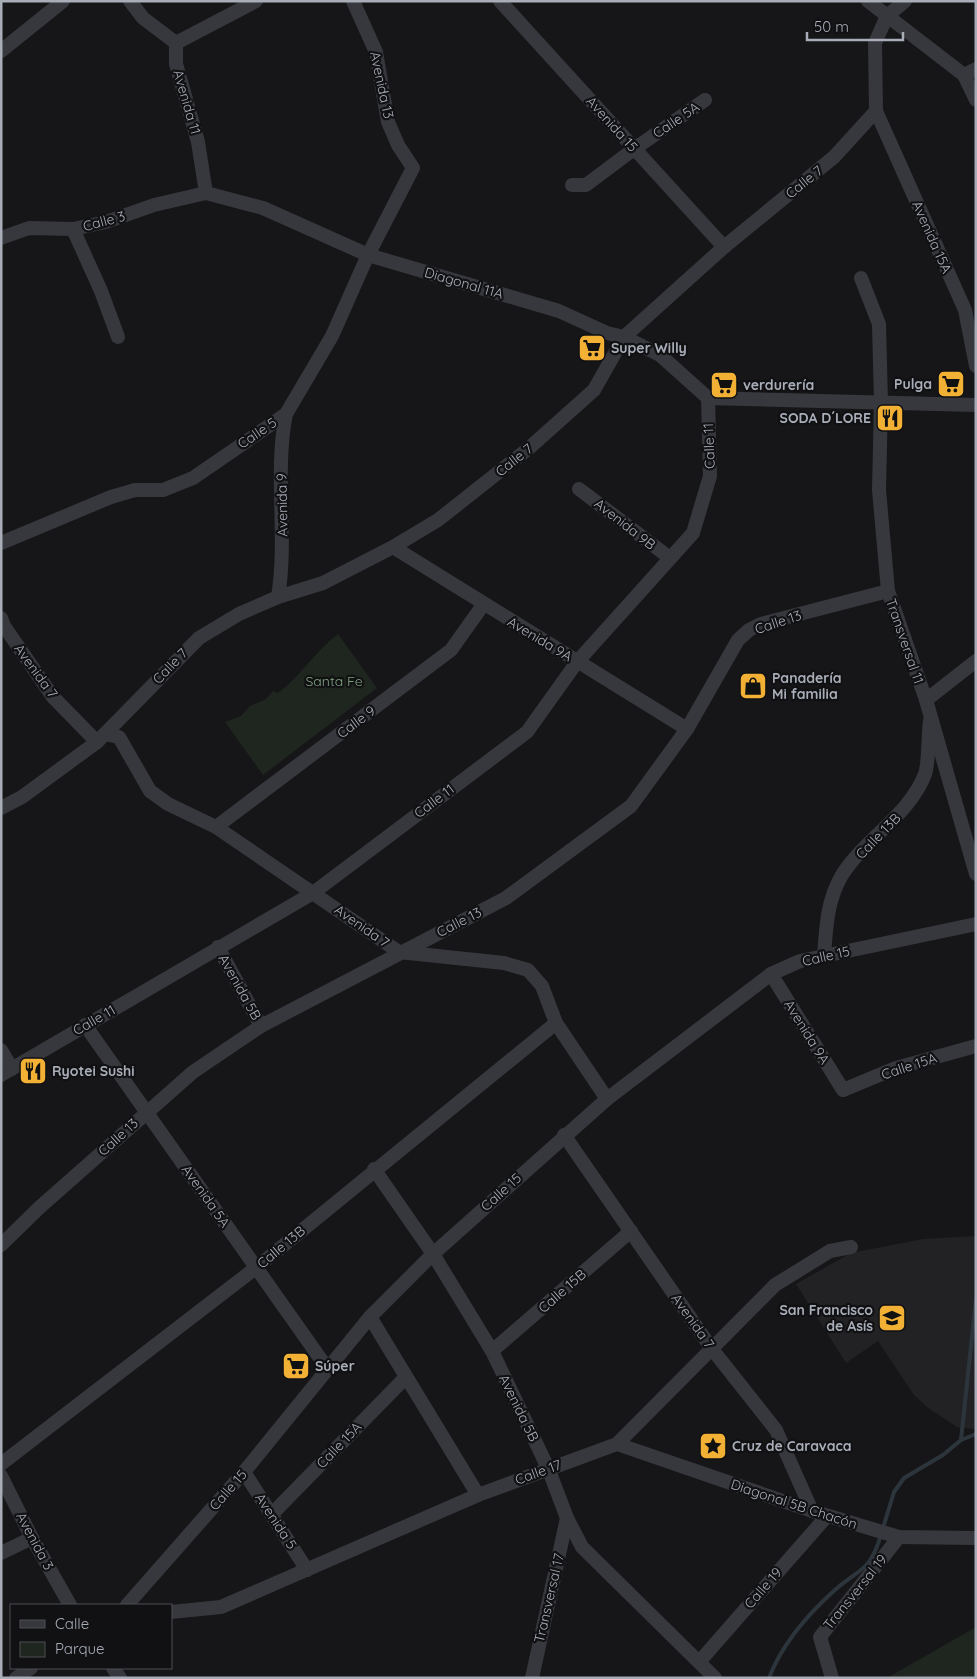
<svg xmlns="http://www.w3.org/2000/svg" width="977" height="1679" viewBox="0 0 977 1679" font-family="Quicksand,sans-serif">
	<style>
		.built { fill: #222225 }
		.green { fill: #1e261f }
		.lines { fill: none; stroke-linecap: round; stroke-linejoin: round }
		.stream { stroke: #2c353c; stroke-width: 4 }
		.minor { stroke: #37383d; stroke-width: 14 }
		.labels { text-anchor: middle; stroke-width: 4.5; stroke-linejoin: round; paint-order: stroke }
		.street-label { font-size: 14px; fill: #a8adb8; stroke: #111113 }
		.poi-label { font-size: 14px; font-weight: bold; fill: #a8adb8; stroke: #111113; text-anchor: start }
		.park-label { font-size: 14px; fill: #7fa381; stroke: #111113 }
	</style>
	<rect width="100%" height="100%" fill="#161618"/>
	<path class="built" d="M976,1236V1429H974L957,1427L927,1407L914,1395L878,1341L846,1363L796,1284L851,1253L923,1239Z"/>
	<g class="green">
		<path d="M338,634L377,688L263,775L225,722L241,716L250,706L266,699L273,691L278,693C301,676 315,651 338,634Z"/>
		<path d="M976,1627V1678H887Z"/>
	</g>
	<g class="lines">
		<g class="stream">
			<path d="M961,1440L976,1299"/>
			<path d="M883,1528L894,1492L904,1478L943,1455L961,1440L976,1434"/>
			<path d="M769,1678C782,1644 809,1613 836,1589C861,1568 870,1571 881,1535"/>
		</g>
		<g class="minor">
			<path d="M130,1L143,18L176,43V64L198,142L206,193"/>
			<path d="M500,1L724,247"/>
			<path d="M868,1L964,75L976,100"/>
			<path d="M176,43L256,1"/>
			<path d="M1,51L63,1"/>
			<path d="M964,75L976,69"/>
			<path d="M876,111L965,310L976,366"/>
			<path d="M572,185H586L634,149L705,100"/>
			<path d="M73,229L101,291L118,337"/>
			<path d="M1,238L29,228L73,229L106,222L154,205L206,193L263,208L368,255L559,311L607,333L624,337L660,355L708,398"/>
			<path d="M861,278L879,324L881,402L879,490L888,591L926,700L976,874"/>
			<path d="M708,398L976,405"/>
			<path d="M579,489L670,558"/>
			<path d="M1,543L111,497L135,490H163L193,478L286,414L332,336L368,255L413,168L398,145L388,122L376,52L353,1"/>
			<path d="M393,547L687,729"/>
			<path d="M278,597C288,536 274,474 286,414"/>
			<path d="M1,618L4,626L53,697L97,742"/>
			<path d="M926,700L976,661"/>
			<path d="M105,734L119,737L150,791L168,804L216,827L399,952L504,963L528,970L542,986L556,1023L607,1099"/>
			<path d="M1,808L22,797L97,742L199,638L239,614L278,597L323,583L393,547L438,520L528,449L594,390L624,337L724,247L834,157L876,111L875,43L887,16L905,1"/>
			<path d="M216,827L451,650L483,605"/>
			<path d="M218,947L261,1026"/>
			<path d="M824,956C826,928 827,900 842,875C865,838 909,816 925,774C929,763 928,735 930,721"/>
			<path d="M771,974L843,1090L896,1068L976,1046"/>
			<path d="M85,1025L327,1368"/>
			<path d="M1,1050L12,1069"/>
			<path d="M1,1075L313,893L527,732L577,662L693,533L710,476L708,398"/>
			<path d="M564,1135L712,1349L776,1430L812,1511"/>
			<path d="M374,1169L433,1254L492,1351L548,1468L567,1518L582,1547L715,1678"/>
			<path d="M1,1245L40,1207L193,1072L261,1026L506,898L631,806L687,729L738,640L749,630L761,624L888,591"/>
			<path d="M370,1317L478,1495"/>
			<path d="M492,1351L631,1231"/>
			<path d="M617,1444L812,1511L899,1537L976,1538"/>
			<path d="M1,1464L257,1267L556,1023"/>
			<path d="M244,1472L307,1570"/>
			<path d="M1,1476L32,1538L70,1605"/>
			<path d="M272,1514L406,1377"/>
			<path d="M1,1553L32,1538"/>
			<path d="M127,1605L244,1472L370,1317L433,1254L607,1099L771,974L800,961L976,924"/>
			<path d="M171,1612L221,1607L478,1495L617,1444L775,1285L830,1251L851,1247"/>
			<path d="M700,1661L827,1516"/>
			<path d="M113,1668L120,1678"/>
			<path d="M16,1678L31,1668"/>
			<path d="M532,1678L567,1518"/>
			<path d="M832,1678L820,1637L899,1537"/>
		</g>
	</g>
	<defs>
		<g id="supermarket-square" transform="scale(1.4375)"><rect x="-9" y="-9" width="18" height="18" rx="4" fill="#f2b134" stroke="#111113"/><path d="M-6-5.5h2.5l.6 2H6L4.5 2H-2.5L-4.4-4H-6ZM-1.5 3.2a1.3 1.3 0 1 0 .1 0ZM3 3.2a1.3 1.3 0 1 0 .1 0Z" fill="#111"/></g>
		<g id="restaurant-square" transform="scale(1.4375)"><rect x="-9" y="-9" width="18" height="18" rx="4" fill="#f2b134" stroke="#111113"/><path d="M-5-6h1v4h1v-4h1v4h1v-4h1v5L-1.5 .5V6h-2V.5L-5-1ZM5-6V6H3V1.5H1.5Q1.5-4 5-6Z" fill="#111"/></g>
		<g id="shop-square" transform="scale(1.4375)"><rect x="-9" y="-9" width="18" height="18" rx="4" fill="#f2b134" stroke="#111113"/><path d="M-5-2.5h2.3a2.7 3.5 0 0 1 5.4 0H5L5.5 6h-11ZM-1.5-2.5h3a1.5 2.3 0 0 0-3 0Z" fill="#111"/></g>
		<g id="school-square" transform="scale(1.4375)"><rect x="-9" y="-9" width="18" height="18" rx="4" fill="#f2b134" stroke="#111113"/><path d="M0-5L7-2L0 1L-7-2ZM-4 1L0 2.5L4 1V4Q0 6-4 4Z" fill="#111"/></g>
		<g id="sight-square" transform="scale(1.4375)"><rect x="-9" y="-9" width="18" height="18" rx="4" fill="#f2b134" stroke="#111113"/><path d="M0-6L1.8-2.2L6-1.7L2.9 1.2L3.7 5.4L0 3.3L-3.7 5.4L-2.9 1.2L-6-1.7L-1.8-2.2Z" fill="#111"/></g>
	</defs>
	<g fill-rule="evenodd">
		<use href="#supermarket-square" x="592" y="348"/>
		<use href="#supermarket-square" x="951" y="384"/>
		<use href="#supermarket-square" x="724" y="385"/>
		<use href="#restaurant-square" x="890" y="418"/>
		<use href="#shop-square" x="753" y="686"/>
		<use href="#restaurant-square" x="33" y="1071"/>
		<use href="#school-square" x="892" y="1318"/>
		<use href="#supermarket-square" x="296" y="1366"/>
		<use href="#sight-square" x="713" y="1446"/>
	</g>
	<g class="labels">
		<g class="street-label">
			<text transform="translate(382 85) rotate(78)" y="5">Avenida 13</text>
			<text transform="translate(187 102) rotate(74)" y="5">Avenida 11</text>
			<text transform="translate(676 120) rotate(-34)" y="5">Calle 5A</text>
			<text transform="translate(612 124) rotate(48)" y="5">Avenida 15</text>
			<text transform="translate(804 182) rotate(-39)" y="5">Calle 7</text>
			<text transform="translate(104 221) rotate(-15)" y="5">Calle 3</text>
			<text transform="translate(932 237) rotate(66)" y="5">Avenida 15A</text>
			<text transform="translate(464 283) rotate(16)" y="5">Diagonal 11A</text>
			<text transform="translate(257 433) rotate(-34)" y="5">Calle 5</text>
			<text transform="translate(709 446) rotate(-92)" y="5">Calle 11</text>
			<text transform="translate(514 460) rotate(-39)" y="5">Calle 7</text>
			<text transform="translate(282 505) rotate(-91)" y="5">Avenida 9</text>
			<text transform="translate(625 524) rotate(38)" y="5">Avenida 9B</text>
			<text transform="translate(778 622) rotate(-18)" y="5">Calle 13</text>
			<text transform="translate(540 639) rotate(31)" y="5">Avenida 9A</text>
			<text transform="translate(905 641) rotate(71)" y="5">Transversal 11</text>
			<text transform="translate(170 666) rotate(-46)" y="5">Calle 7</text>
			<text transform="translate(36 671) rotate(54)" y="5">Avenida 7</text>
			<text transform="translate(356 722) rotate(-37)" y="5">Calle 9</text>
			<text transform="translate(434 801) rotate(-37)" y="5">Calle 11</text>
			<text transform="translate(878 836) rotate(-46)" y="5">Calle 13B</text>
			<text transform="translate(459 922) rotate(-27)" y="5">Calle 13</text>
			<text transform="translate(362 926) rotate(35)" y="5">Avenida 7</text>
			<text transform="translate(826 956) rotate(-13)" y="5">Calle 15</text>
			<text transform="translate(240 987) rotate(61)" y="5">Avenida 5B</text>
			<text transform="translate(94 1020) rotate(-30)" y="5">Calle 11</text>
			<text transform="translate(807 1032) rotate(58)" y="5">Avenida 9A</text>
			<text transform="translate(909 1066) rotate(-18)" y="5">Calle 15A</text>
			<text transform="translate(118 1137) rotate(-42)" y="5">Calle 13</text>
			<text transform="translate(501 1192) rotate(-42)" y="5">Calle 15</text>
			<text transform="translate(206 1196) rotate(55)" y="5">Avenida 5A</text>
			<text transform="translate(281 1247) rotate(-40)" y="5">Calle 13B</text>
			<text transform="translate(562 1291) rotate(-41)" y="5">Calle 15B</text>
			<text transform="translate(693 1321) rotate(55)" y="5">Avenida 7</text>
			<text transform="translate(519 1408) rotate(64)" y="5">Avenida 5B</text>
			<text transform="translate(339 1445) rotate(-46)" y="5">Calle 15A</text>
			<text transform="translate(538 1472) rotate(-20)" y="5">Calle 17</text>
			<text transform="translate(228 1490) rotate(-49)" y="5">Calle 15</text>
			<text transform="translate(794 1504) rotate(18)" y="5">Diagonal 5B Chacón</text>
			<text transform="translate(276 1521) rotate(57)" y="5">Avenida 5</text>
			<text transform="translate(35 1541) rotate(62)" y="5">Avenida 3</text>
			<text transform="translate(763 1588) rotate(-49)" y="5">Calle 19</text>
			<text transform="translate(855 1592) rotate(-51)" y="5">Transversal 19</text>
			<text transform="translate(549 1598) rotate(-77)" y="5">Transversal 17</text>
		</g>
		<g class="poi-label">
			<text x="611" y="353">Super Willy</text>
			<text x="932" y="389" text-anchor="end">Pulga</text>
			<text x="743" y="390">verdurería</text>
			<text x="871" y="423" text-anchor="end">SODA D´LORE</text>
			<text x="772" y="683">Panadería<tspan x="772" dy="16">Mi familia</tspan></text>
			<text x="52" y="1076">Ryotei Sushi</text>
			<text x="873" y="1315" text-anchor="end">San Francisco<tspan x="873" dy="16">de Asís</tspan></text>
			<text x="315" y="1371">Súper</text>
			<text x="732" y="1451">Cruz de Caravaca</text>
		</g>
		<g class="park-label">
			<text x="334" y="686">Santa Fe</text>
		</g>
	</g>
	<rect width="977" height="1679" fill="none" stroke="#a8adb8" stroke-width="5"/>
	<rect x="10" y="1604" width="162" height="65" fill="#111113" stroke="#4d4f55"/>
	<rect x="20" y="1620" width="25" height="8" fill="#37383d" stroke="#4d4f55"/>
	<text x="55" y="1629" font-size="15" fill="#a8adb8">Calle</text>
	<rect x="20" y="1642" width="25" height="15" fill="#1e261f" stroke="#4d4f55"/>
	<text x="55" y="1654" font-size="15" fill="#a8adb8">Parque</text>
	<path d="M807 32v8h96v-8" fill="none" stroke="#a8adb8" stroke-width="2.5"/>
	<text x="814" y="32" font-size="15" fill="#a8adb8" stroke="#111113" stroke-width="4" paint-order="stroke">50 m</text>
</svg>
